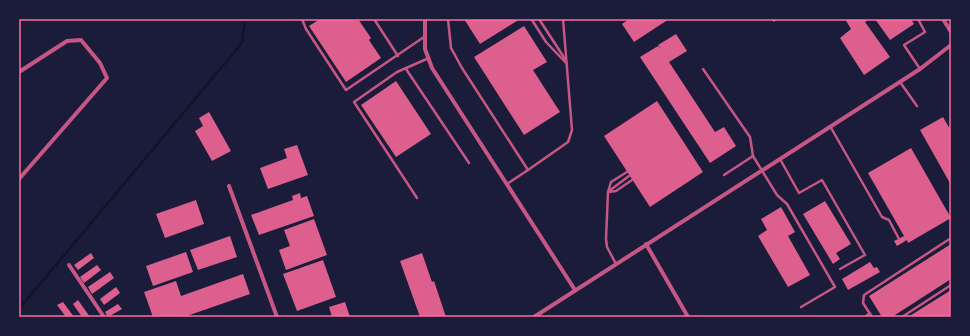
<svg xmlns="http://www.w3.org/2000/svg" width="970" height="336" viewBox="0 0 970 336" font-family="Manrope,sans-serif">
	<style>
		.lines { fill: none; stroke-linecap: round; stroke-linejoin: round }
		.stream { stroke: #12122b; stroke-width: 2.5 }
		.building { fill: #dd5f8e }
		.path { stroke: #ff6b9d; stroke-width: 1.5 }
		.service { stroke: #c65784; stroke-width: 2.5 }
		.minor { stroke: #c65784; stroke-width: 4 }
		.neatline { fill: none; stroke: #ff6b9d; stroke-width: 1.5 }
	</style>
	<rect width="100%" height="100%" fill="#1b1b3a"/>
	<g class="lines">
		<path class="stream" d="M19,309L242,43L245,19"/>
	</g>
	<g class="building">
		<path d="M320,19H355L356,21L358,19L371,38L369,40L381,58L346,82L309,26Z"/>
		<path d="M464,19H520L480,44Z"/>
		<path d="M629,19H669L634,42L622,24Z"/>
		<path d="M845,19H865L867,21L865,22L890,57L864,75L840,38L851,29Z"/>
		<path d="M875,19H911L914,24L890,40Z"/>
		<path d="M524,26L547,62L533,70L560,112L524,135L474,57Z"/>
		<path d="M676,34L687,51L669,62L715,132L724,127L736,146L710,163L640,57L658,46L661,49L658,45Z"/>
		<path d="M396,81L431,134L396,157L361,105Z"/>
		<path d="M657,101L703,172L650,207L604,136Z"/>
		<path d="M209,112L231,151L212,161L195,131L203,126L199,118Z"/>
		<path d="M943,117L950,129L951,128V185L920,130Z"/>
		<path d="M297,145L308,175L268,189L260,168L287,158L284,149Z"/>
		<path d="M911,148L951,218L908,243L907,240L897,246L894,241L904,236L868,173Z"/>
		<path d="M300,193L301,198L307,196L314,216L259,235L251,215L293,200L292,196Z"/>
		<path d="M196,200L204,224L165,238L156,214Z"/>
		<path d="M825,201L851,244L836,253L840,259L833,264L803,214Z"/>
		<path d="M781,207L795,232L788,236L810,275L788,287L758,236L767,230L761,219Z"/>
		<path d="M314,219L327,255L286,270L279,250L290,246L284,230Z"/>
		<path d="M230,236L237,257L198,270L190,250Z"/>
		<path d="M951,244V279L892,317H882L869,296Z"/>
		<path d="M186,252L193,272L153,286L146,266Z"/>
		<path d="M91,253L94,258L78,270L74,265Z"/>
		<path d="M422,253L432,282L434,281L446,317H420L400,261Z"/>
		<path d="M323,260L336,297L297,311L283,274Z"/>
		<path d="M870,262L874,268L877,267L880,272L848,290L842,279Z"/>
		<path d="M97,265L101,270L84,283L80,277Z"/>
		<path d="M110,272L114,278L92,294L88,287Z"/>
		<path d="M243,274L250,294L184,317H153L144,292L176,281L181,296Z"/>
		<path d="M116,287L120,293L104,305L100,299Z"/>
		<path d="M951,290V317H908Z"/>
		<path d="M78,300L90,317H82L73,304Z"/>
		<path d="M63,302L74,317H66L57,305Z"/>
		<path d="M345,302L350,317H332L329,307Z"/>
		<path d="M118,304L122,309L108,317L105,312Z"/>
	</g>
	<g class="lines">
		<path class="path" d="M773,19L774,21L776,19"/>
		<g class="service">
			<path d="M302,19L306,29L346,90L424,37"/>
			<path d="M374,19L398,56"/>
			<path d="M448,19L451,48L462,68L528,170L507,184"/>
			<path d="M539,19L565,59"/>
			<path d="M918,19L925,32L904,45L920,69"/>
			<path d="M532,20L546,42L567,64"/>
			<path d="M406,69L469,163"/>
			<path d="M703,69L750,137L753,156L777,195L787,204L835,287L801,307"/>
			<path d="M900,82L917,106"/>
			<path d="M830,126L882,217L889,220L899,239"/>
			<path d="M780,159L799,193L822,180L865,255L840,269"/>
			<path d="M528,170L568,142L572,130L563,19"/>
			<path d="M724,175L753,156"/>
			<path d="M609,191L629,176"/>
			<path d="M608,192L616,191L632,180"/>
			<path d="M417,198L354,102L397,72L429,58"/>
			<path d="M616,264L607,247L606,239L608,192L611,182L627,172"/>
			<path d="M865,317L870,313"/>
			<path d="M872,317L863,303L864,295L951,238"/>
			<path d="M902,317L951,285"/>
		</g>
		<g class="minor">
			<path d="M425,19V49L432,68L575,290"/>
			<path d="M943,19L951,32"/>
			<path d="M19,72L67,41L81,40L100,63L107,78L19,179"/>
			<path d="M229,186L277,317"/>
			<path d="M646,244L688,317"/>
			<path d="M69,265L104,317"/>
			<path d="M534,317L920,69L951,45"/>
		</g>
	</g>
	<rect width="970" height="336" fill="none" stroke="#1b1b3a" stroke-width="40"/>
	<rect x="20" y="20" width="930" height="296" class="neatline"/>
</svg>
